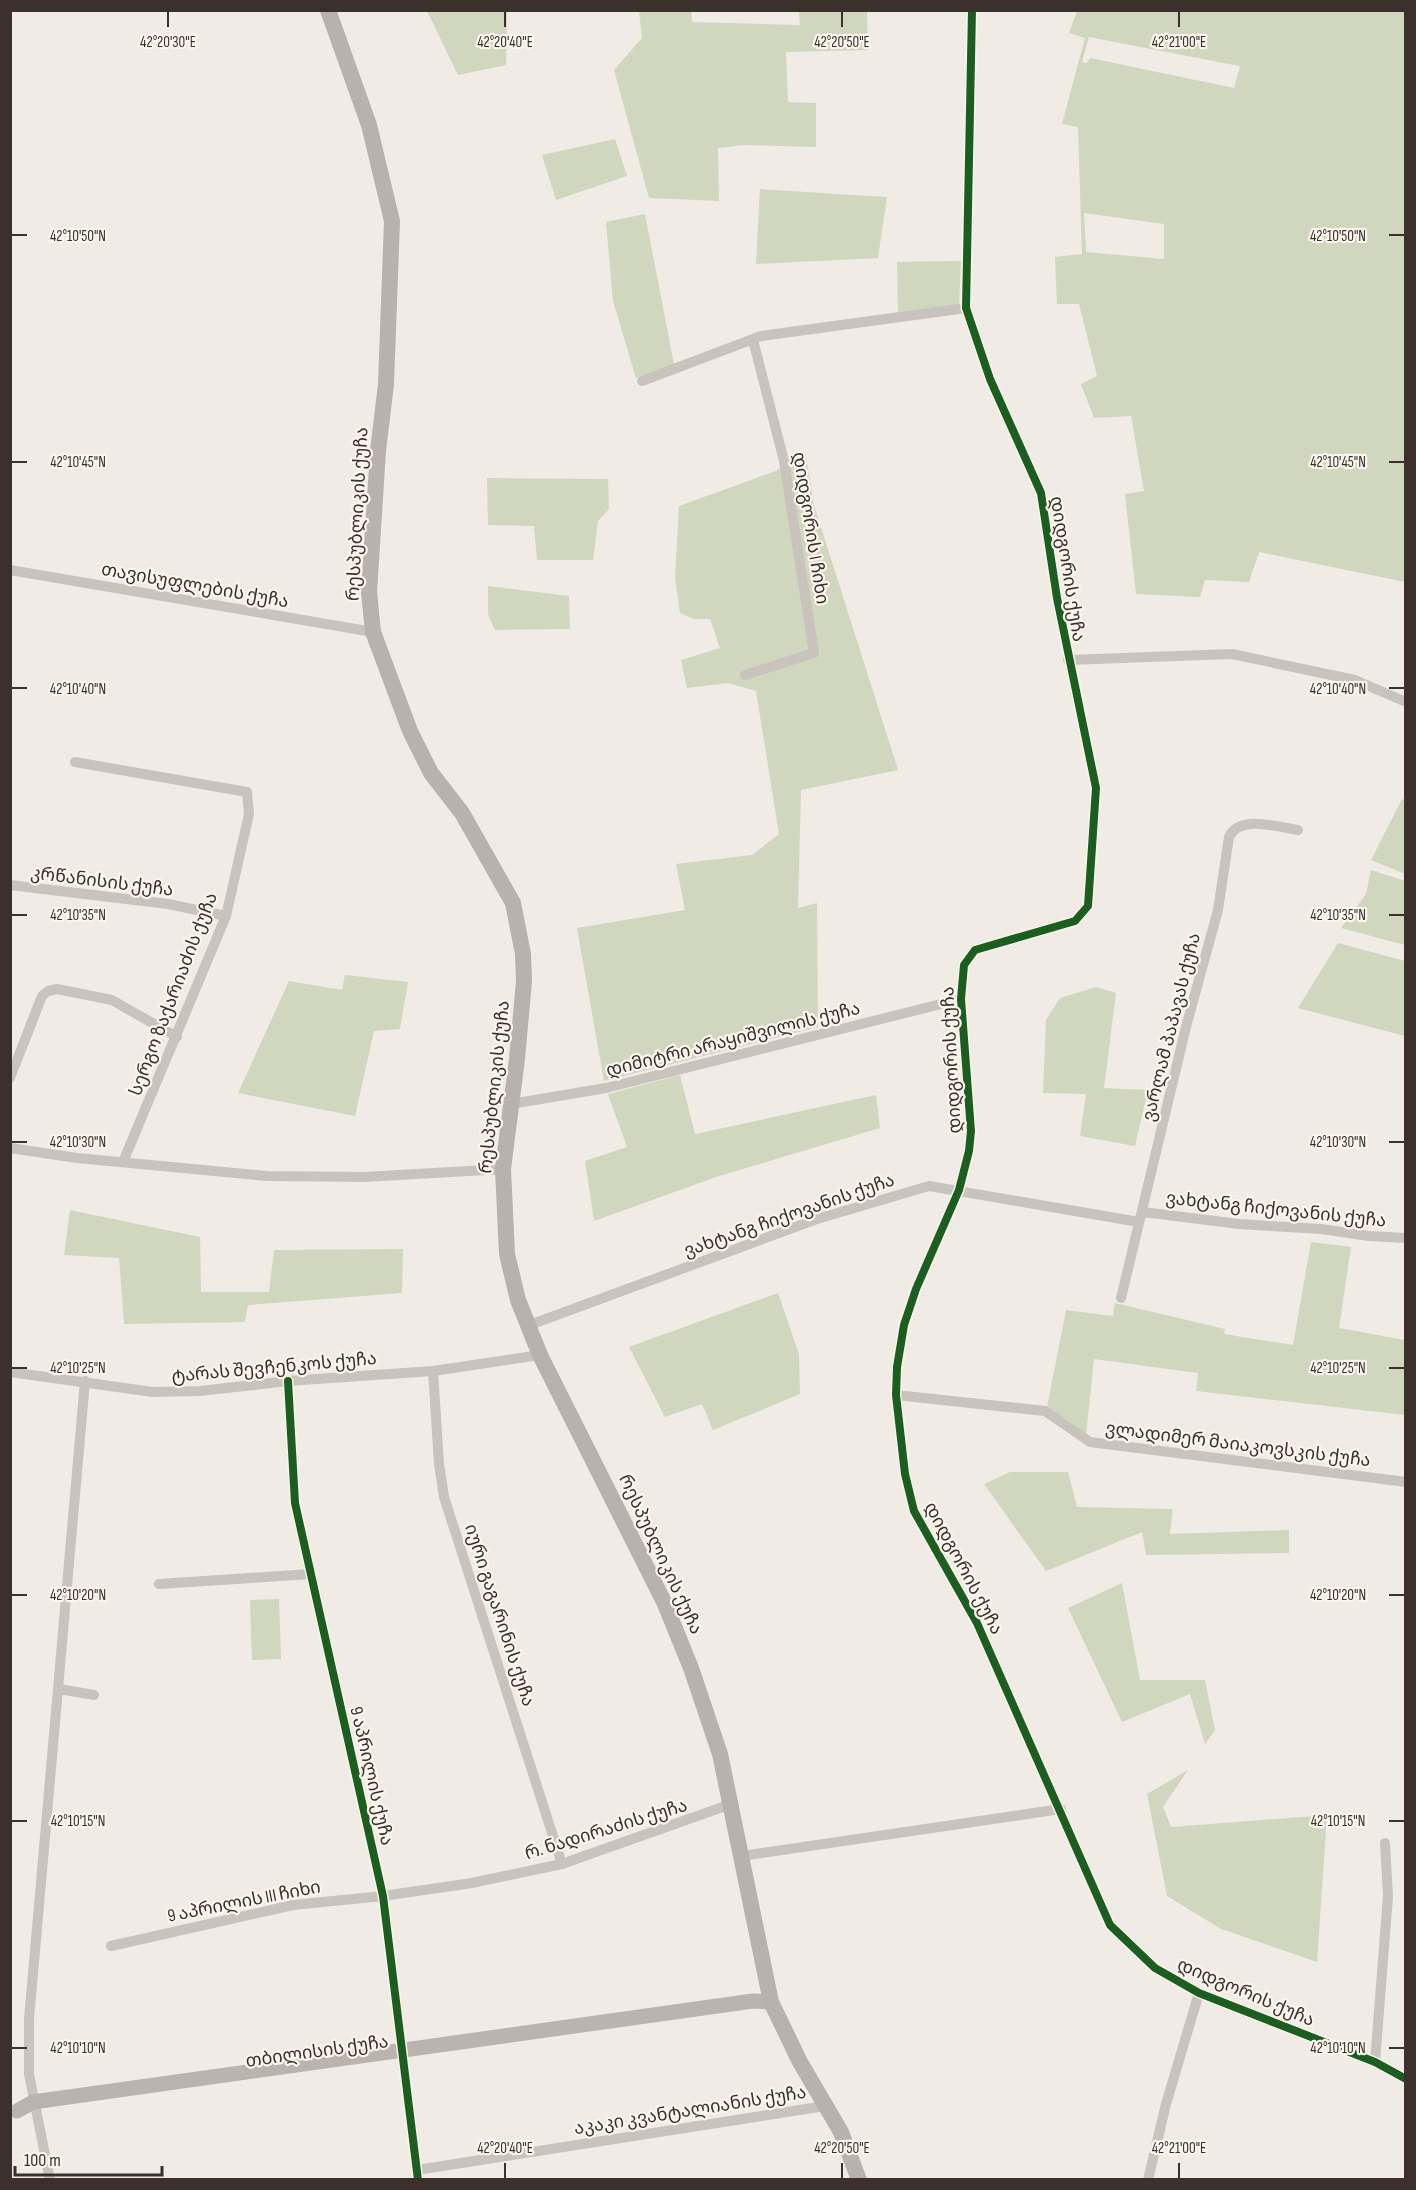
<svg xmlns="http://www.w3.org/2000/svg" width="1416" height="2190" viewBox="0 0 1416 2190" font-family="'Sofia Sans Condensed','Noto Sans Georgian',sans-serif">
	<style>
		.green { fill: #d1d6bf; fill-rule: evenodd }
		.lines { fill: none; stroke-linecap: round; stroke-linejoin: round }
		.street { stroke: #c9c3be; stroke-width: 10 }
		.secondary { stroke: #bab3ae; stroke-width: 15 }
		.primary { stroke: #b8b1ad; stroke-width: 16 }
		.cycleway-casing { stroke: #fbf5ee; stroke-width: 11 }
		.cycleway { stroke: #1b5e20; stroke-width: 8 }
		.ticks { fill: none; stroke: #3b302b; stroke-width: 2 }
		.labels { text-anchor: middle; stroke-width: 4.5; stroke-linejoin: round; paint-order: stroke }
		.street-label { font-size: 18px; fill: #3b302b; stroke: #fbf5ee }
		.ticks-label { font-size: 15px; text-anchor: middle; fill: #3b302b; stroke: #fbf5ee; stroke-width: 4.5; stroke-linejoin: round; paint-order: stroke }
	</style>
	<rect width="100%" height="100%" fill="#f0ebe5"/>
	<g class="green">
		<path d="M427,11H507L506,65L458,75Z"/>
		<path d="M639,11H691L692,22L800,25L799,11H867L868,50L786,52L788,102L816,103V147L743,145L718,148L719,201L649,198L614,70L642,38Z"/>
		<path d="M1077,11H1405V582L1259,552L1249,582L1205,580L1200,597L1136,594L1125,494L1144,491L1131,416L1094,418L1081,384L1097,376L1079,304H1057L1055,257L1082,254L1078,127L1062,124L1085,38L1069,33ZM1089,37L1239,66L1240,67L1234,88L1090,58L1087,63L1082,62ZM1084,213L1164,224V259L1086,252Z"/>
		<path d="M615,139L627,176L556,200L542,155Z"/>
		<path d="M760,189L887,197L878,258L756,264Z"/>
		<path d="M645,214L674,364L636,378L613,301L606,222Z"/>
		<path d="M961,261L959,307L898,312L897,262Z"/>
		<path d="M806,456L814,505L898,770L801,790L798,908L817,903L818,1027L604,1081L577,928L685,910L676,864L752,855L779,834L756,691L728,683L687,688L681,660L720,648L710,619H694L680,613L675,578L679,506L773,472Z"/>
		<path d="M487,478L608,479L609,509L598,521L593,560H537L534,526L488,525Z"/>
		<path d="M488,586L569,596L570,629L495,630L488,614Z"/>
		<path d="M1402,799L1405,800V874L1371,860Z"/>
		<path d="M1371,870L1405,881V945L1341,928L1366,894Z"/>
		<path d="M1338,943L1405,961V1036L1298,1008Z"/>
		<path d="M345,975L408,982L400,1029L374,1031L355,1116L238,1093L289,981L342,990Z"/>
		<path d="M1096,987L1116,993L1104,1088L1148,1090L1135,1146L1080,1136L1086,1094L1043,1093L1046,1020L1060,998Z"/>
		<path d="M680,1075L695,1134L876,1095L880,1128L716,1177L594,1221L585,1161L627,1147L608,1094Z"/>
		<path d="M70,1210L200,1237L201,1292H269L274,1250L403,1249L402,1293L248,1305L245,1322L124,1324L119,1258L64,1255Z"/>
		<path d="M1311,1242L1351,1247L1339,1328L1405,1340V1415L1196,1391L1198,1373L1094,1359L1086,1436L1047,1407L1066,1310L1113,1316L1115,1303L1225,1329L1224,1334L1293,1345Z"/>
		<path d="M778,1293L799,1354L800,1394L713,1430L702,1404L665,1417L629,1347Z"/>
		<path d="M1010,1472H1068L1077,1507L1173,1509L1170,1534L1289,1530V1553L1146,1555L1142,1532L1046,1571L984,1484Z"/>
		<path d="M1122,1583L1140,1680H1205L1215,1730L1205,1744L1190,1694L1122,1722L1068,1608Z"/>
		<path d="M279,1599L281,1659L252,1660L250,1600Z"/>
		<path d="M1188,1770L1163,1807L1171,1827L1327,1815L1317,1962L1221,1929L1167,1896L1147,1794Z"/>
	</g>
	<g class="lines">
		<g class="street">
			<path d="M972,10L966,308L990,379L1041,493L1057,598L1096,788L1088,906L1075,921L975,950L964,965L961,999L971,1131L969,1151L959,1190L916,1289L904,1325L897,1367L896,1395L905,1474L914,1511L977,1623L1110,1925L1155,1968L1199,1993L1375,2062L1406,2079"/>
			<path d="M642,381L761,336L966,308"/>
			<path d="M10,570L373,632"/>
			<path d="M1068,660L1232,654L1355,680L1406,702"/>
			<path d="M745,675L814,653L784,461L753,340"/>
			<path d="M75,762L247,792L249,814L226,916L123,1162"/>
			<path d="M10,885L168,904L226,916"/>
			<path d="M10,1078L42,996L48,991L57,989L112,1000L177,1037"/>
			<path d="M511,1104L606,1088L961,999"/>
			<path d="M10,1148L77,1158L267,1176L364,1177L503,1169"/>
			<path d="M1143,1212L1239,1224L1321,1229L1369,1236L1406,1238"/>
			<path d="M1121,1298L1186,1027L1218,910L1229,837C1240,814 1277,827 1298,830"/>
			<path d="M527,1326L817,1219L929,1186L1139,1222"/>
			<path d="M433,1371L439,1464L444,1497L562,1864"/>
			<path d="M10,1372L153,1392L200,1391L288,1381L433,1371L540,1355"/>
			<path d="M288,1381L295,1503L383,1896L418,2180"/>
			<path d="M896,1395L1045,1411L1090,1442L1406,1482"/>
			<path d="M159,1584L311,1574"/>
			<path d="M59,1689L94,1695"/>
			<path d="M742,1856L1061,1809"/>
			<path d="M111,1946L293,1905L383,1896L472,1883L562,1864L731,1804"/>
			<path d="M1375,2062L1388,1896L1385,1843"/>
			<path d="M417,2170L825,2106"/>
			<path d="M50,2180L29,2074V2019L85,1381"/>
			<path d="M1148,2180L1166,2104L1199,1993"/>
		</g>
		<path class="secondary" d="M17,2111L33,2102L753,2001L771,2002"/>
		<path class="primary" d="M328,10L369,125L392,221L386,384L378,451L369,592L373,632L410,731L431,773L462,813L513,903L523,954L524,981L517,1059L503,1169L507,1254L518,1300L540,1355L665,1604L691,1668L720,1754L771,2002L800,2062L841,2132L859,2180"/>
		<g class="cycleway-casing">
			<g id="cycleway">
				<path d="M972,10L966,308L990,379L1041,493L1057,598L1096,788L1088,906L1075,921L975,950L964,965L961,999L971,1131L969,1151L959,1190L916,1289L904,1325L897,1367L896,1395L905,1474L914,1511L977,1623L1110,1925L1155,1968L1199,1993L1375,2062L1406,2079"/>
				<path d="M288,1381L295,1503L383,1896L418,2180"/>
			</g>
		</g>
		<use href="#cycleway" class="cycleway"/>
	</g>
	<path class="ticks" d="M168,12V27M505,12V27M842,12V27M1179,12V27M12,235H27M1389,235H1404M12,462H27M1389,462H1404M12,688H27M1389,688H1404M12,915H27M1389,915H1404M12,1142H27M1389,1142H1404M12,1368H27M1389,1368H1404M12,1595H27M1389,1595H1404M12,1821H27M1389,1821H1404M12,2048H27M1389,2048H1404M505,2163V2178M842,2163V2178M1179,2163V2178"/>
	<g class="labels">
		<g class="street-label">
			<text transform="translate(357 514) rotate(-87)" y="6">რესპუბლიკის ქუჩა</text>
			<text transform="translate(811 528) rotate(81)" y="6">დიდგორის I ჩიხი</text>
			<text transform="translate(1068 569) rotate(81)" y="6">დიდგორის ქუჩა</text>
			<text transform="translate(195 585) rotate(10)" y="6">თავისუფლების ქუჩა</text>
			<text transform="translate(102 881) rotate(7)" y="6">კრწანისის ქუჩა</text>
			<text transform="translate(173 994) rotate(-69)" y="6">სერგო ზაქარიაძის ქუჩა</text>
			<text transform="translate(1171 1027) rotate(-76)" y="6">ვარლამ პაპავას ქუჩა</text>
			<text transform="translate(733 1039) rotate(-14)" y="6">დიმიტრი არაყიშვილის ქუჩა</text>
			<text transform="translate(951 1060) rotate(-93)" y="6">დიდგორის ქუჩა</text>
			<text transform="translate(494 1087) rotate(-84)" y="6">რესპუბლიკის ქუჩა</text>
			<text transform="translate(1276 1209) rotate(6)" y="6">ვახტანგ ჩიქოვანის ქუჩა</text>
			<text transform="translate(789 1215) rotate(-19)" y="6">ვახტანგ ჩიქოვანის ქუჩა</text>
			<text transform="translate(274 1367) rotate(-5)" y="6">ტარას შევჩენკოს ქუჩა</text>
			<text transform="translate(1238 1444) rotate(7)" y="6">ვლადიმერ მაიაკოვსკის ქუჩა</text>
			<text transform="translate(661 1554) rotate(65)" y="6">რესპუბლიკის ქუჩა</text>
			<text transform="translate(964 1568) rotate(62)" y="6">დიდგორის ქუჩა</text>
			<text transform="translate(500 1615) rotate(72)" y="6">იური გაგარინის ქუჩა</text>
			<text transform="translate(372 1776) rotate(77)" y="6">9 აპრილის ქუჩა</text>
			<text transform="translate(606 1829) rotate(-17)" y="6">რ. ნადირაძის ქუჩა</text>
			<text transform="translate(244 1901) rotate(-11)" y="6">9 აპრილის III ჩიხი</text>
			<text transform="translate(1246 1992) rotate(23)" y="6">დიდგორის ქუჩა</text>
			<text transform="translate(317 2051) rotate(-8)" y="6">თბილისის ქუჩა</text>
			<text transform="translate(690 2110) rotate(-9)" y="6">აკაკი კვანტალიანის ქუჩა</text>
		</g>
	</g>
	<g class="ticks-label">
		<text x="168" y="47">42°20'30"E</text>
		<text x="505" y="47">42°20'40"E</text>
		<text x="842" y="47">42°20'50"E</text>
		<text x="1179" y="47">42°21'00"E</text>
		<text x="78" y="241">42°10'50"N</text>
		<text x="1338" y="241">42°10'50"N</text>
		<text x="78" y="467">42°10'45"N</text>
		<text x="1338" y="467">42°10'45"N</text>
		<text x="78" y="694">42°10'40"N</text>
		<text x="1338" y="694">42°10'40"N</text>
		<text x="78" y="920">42°10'35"N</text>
		<text x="1338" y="920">42°10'35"N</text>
		<text x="78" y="1147">42°10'30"N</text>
		<text x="1338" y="1147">42°10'30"N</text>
		<text x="78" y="1373">42°10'25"N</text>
		<text x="1338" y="1373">42°10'25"N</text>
		<text x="78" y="1600">42°10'20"N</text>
		<text x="1338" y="1600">42°10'20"N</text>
		<text x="78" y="1826">42°10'15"N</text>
		<text x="1338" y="1826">42°10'15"N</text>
		<text x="78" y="2053">42°10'10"N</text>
		<text x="1338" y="2053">42°10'10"N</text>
		<text x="505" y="2153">42°20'40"E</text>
		<text x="842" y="2153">42°20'50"E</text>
		<text x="1179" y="2153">42°21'00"E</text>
	</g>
	<rect width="1416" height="2190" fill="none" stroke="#3b302b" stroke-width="24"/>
	<path d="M15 2166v9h147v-9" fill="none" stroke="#3b302b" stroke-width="3"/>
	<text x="24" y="2166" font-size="18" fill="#3b302b" stroke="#fbf5ee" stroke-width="4.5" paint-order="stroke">100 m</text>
</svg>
